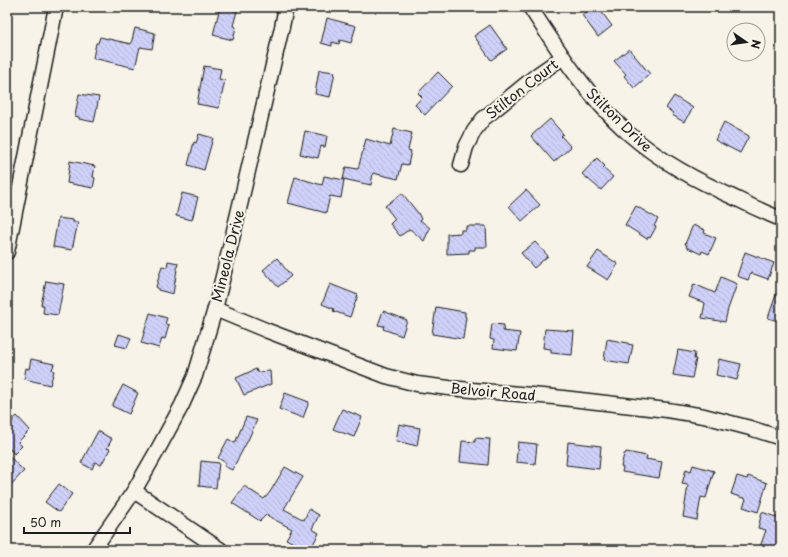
<svg xmlns="http://www.w3.org/2000/svg" width="788" height="557" viewBox="0 0 788 557" font-family="'Playpen Sans',sans-serif">
	<style>
		.building { fill: url(#building-back-hatch); stroke: #1c1c1c }
		.lines { fill: none; stroke-linecap: round; stroke-linejoin: round }
		.street-casing { stroke: #1c1c1c; stroke-width: 17 }
		.street { stroke: #f7f3e8; stroke-width: 14 }
		.labels { text-anchor: middle; stroke-width: 4; stroke-linejoin: round; paint-order: stroke }
		.street-label { font-size: 14px; fill: #1c1c1c; stroke: #f7f3e8 }
	</style>
	<defs>
		<pattern id="building-back-hatch" width="6" height="6" patternUnits="userSpaceOnUse"><rect width="6" height="6" fill="#cfd1fa"/><path d="M-1 5l2 2M0 0l6 6M5-1l2 2" fill="none" stroke="#b1b3d6"/></pattern>
	</defs>
	<rect width="100%" height="100%" fill="#f7f3e8"/>
	<filter id="ink" filterUnits="userSpaceOnUse"><feTurbulence type="fractalNoise" baseFrequency=".025" numOctaves="2"/><feDisplacementMap in="SourceGraphic" scale="8" xChannelSelector="R" yChannelSelector="G"/><feConvolveMatrix kernelMatrix="1 2 1 2 8 2 1 2 1" color-interpolation-filters="sRGB"/></filter>
	<g filter="url(#ink)">
		<g class="building">
			<path d="M220,7L237,11L233,26L236,27L233,40L213,35Z"/>
			<path d="M593,7H598L612,26L598,37L582,15Z"/>
			<path d="M327,18L356,26L351,43L340,40L339,44L332,42V46L321,43Z"/>
			<path d="M490,25L507,49L491,60L474,36Z"/>
			<path d="M135,28L155,33L152,49L140,47L135,68L93,58L96,43H98L100,37L131,44Z"/>
			<path d="M629,49L650,74L634,88L624,76L626,74L614,61Z"/>
			<path d="M204,66L221,69L219,79L225,80L219,108L197,104Z"/>
			<path d="M319,70L335,72L330,97L315,94Z"/>
			<path d="M438,72L452,86L425,115L415,105L422,97L418,93Z"/>
			<path d="M79,94L99,97L94,122L79,119V117L75,116Z"/>
			<path d="M674,96L693,108L684,122L672,115L673,113L666,108Z"/>
			<path d="M550,119L563,134L561,136L571,147L554,162L531,136Z"/>
			<path d="M724,122L749,136L740,153L715,140Z"/>
			<path d="M394,129L412,133L408,150L411,151L408,165L402,164L398,179L373,173L371,185L343,179L346,167L358,169L366,139L390,146Z"/>
			<path d="M305,131L327,136L325,147L321,146L318,158L300,154Z"/>
			<path d="M199,134L213,138L204,170L188,165L194,142L196,143Z"/>
			<path d="M597,158L605,166L603,168L613,177L601,190L582,174Z"/>
			<path d="M70,161L95,166L93,177L95,178L93,188L67,183Z"/>
			<path d="M324,176L344,180L341,198L330,196L326,213L288,203L295,177L322,185Z"/>
			<path d="M526,190L540,205L522,221L509,206Z"/>
			<path d="M182,193L198,197L192,220L176,216Z"/>
			<path d="M402,193L418,213L421,219L420,220L430,228L424,241L410,229L400,236L390,224L395,219L385,206Z"/>
			<path d="M636,206L658,219L654,226L656,227L650,238L648,237L647,239L625,225Z"/>
			<path d="M58,218L73,220V222H78L72,250L53,247Z"/>
			<path d="M693,225L705,230L704,233L716,238L709,254L702,251L701,254L686,247L687,245L685,244Z"/>
			<path d="M466,226H486L487,247H475V250H469V253L447,254V234L461,233V230H466Z"/>
			<path d="M535,242L548,256L534,268L521,253Z"/>
			<path d="M598,251L618,264L608,280L587,267Z"/>
			<path d="M745,252L774,263L768,279L751,273L748,280L737,276Z"/>
			<path d="M277,258L291,276L278,287L263,270Z"/>
			<path d="M168,261L178,263L173,294L158,290V288L156,287L162,266L167,267Z"/>
			<path d="M721,277L737,284L728,309L725,322L702,318L705,303L689,297L694,284L715,293Z"/>
			<path d="M46,281L64,284L58,315L43,313L44,305H41Z"/>
			<path d="M330,284L358,295L350,317L333,311L334,309L322,304Z"/>
			<path d="M779,286L781,287V322L768,318Z"/>
			<path d="M436,307L465,312V317H466L463,339L432,334Z"/>
			<path d="M383,311L407,320L402,336L383,329L384,326L378,325Z"/>
			<path d="M150,313L167,318L165,324L169,325L165,339L162,338L159,348L141,343Z"/>
			<path d="M492,324L504,325L503,331L520,333L517,351L493,348L494,340L490,339Z"/>
			<path d="M545,329L574,331L572,355L551,353V349L543,348Z"/>
			<path d="M119,334L131,338L127,348L115,345Z"/>
			<path d="M607,339L628,343V344L633,345L629,364L604,360Z"/>
			<path d="M678,350L695,353L694,359H696L692,378L673,375Z"/>
			<path d="M31,359L54,364L52,370L54,371L50,385L24,379L26,368L29,369Z"/>
			<path d="M719,359L741,364L737,380L716,375Z"/>
			<path d="M256,369L257,372L270,371L271,384L244,395L236,378Z"/>
			<path d="M123,385L138,393L129,414L112,406Z"/>
			<path d="M285,393L309,402L303,418L279,409Z"/>
			<path d="M342,409L362,417L354,437L333,429Z"/>
			<path d="M17,416L30,430L18,442L22,446L14,454L10,449L7,452V425Z"/>
			<path d="M246,417L257,420L248,440L232,470L224,466L226,463L218,458L228,439L235,443Z"/>
			<path d="M399,424L420,428L417,446L396,441Z"/>
			<path d="M98,431L112,439L107,448L110,449L101,465L95,462L92,469L81,463Z"/>
			<path d="M475,438L490,439L488,465L460,462L462,441L475,442Z"/>
			<path d="M518,442L537,444L535,464L516,462Z"/>
			<path d="M568,442L601,446L599,469L566,465Z"/>
			<path d="M626,452L647,456L646,459L662,462L659,478L622,472L623,468L621,467L624,454H625Z"/>
			<path d="M7,454L24,471L7,489Z"/>
			<path d="M201,461L219,463L216,488L199,486Z"/>
			<path d="M693,465L714,471L706,498L701,497L697,520L683,517L688,485L682,484L686,469L691,471Z"/>
			<path d="M285,467L303,477L284,509L304,520L309,509L319,515L312,529L319,533L310,550H307L286,539L292,529L266,515L260,521L232,503L244,486L264,499L270,492Z"/>
			<path d="M737,476L747,479L748,476L767,483L758,512L743,507L746,499L731,494Z"/>
			<path d="M59,484L72,494L59,512L45,502Z"/>
			<path d="M762,512L781,519V550H759L766,530L758,528Z"/>
		</g>
		<g class="lines">
			<g class="street-casing">
				<g id="street">
					<path d="M530,7C559,52 588,97 628,133C661,162 698,181 737,199C751,206 766,213 781,219"/>
					<path d="M461,165L466,147L474,131L483,119L537,75L563,57"/>
					<path d="M7,252L56,7"/>
					<path d="M215,309L268,331L386,376L417,384L449,388L554,397L667,410L704,416L750,428L781,438"/>
					<path d="M134,491L221,550"/>
					<path d="M93,550L134,491L157,451L182,405L195,376L215,309L227,260L282,27L286,7"/>
				</g>
			</g>
			<use href="#street" class="street"/>
		</g>
	</g>
	<g class="labels">
		<g class="street-label">
			<text transform="translate(522 89) rotate(-38)" y="5">Stilton Court</text>
			<text transform="translate(619 120) rotate(44)" y="5">Stilton Drive</text>
			<text transform="translate(228 256) rotate(-76)" y="5">Mineola Drive</text>
			<text transform="translate(493 392) rotate(5)" y="5">Belvoir Road</text>
		</g>
	</g>
	<rect width="788" height="557" fill="none" stroke="#f7f3e8" stroke-width="24"/>
	<rect x="12" y="12" width="764" height="533" fill="none" stroke="#1c1c1c" stroke-width="1.5" filter="url(#ink)"/>
	<g transform="translate(746 42) rotate(103)"><circle r="19" fill="#f7f3e8" stroke="#9f9d96"/>
	<path d="M0-3L7 15L0 10L-7 15Z" fill="#1c1c1c"/>
	<text y="-6" font-size="11" font-weight="bold" text-anchor="middle" fill="#1c1c1c">N</text>
	</g>
	<path d="M24 527v6h106v-6" fill="none" stroke="#1c1c1c" stroke-width="2"/>
	<text x="30" y="527" font-size="12" fill="#1c1c1c" stroke="#f7f3e8" stroke-width="3" paint-order="stroke">50 m</text>
</svg>
